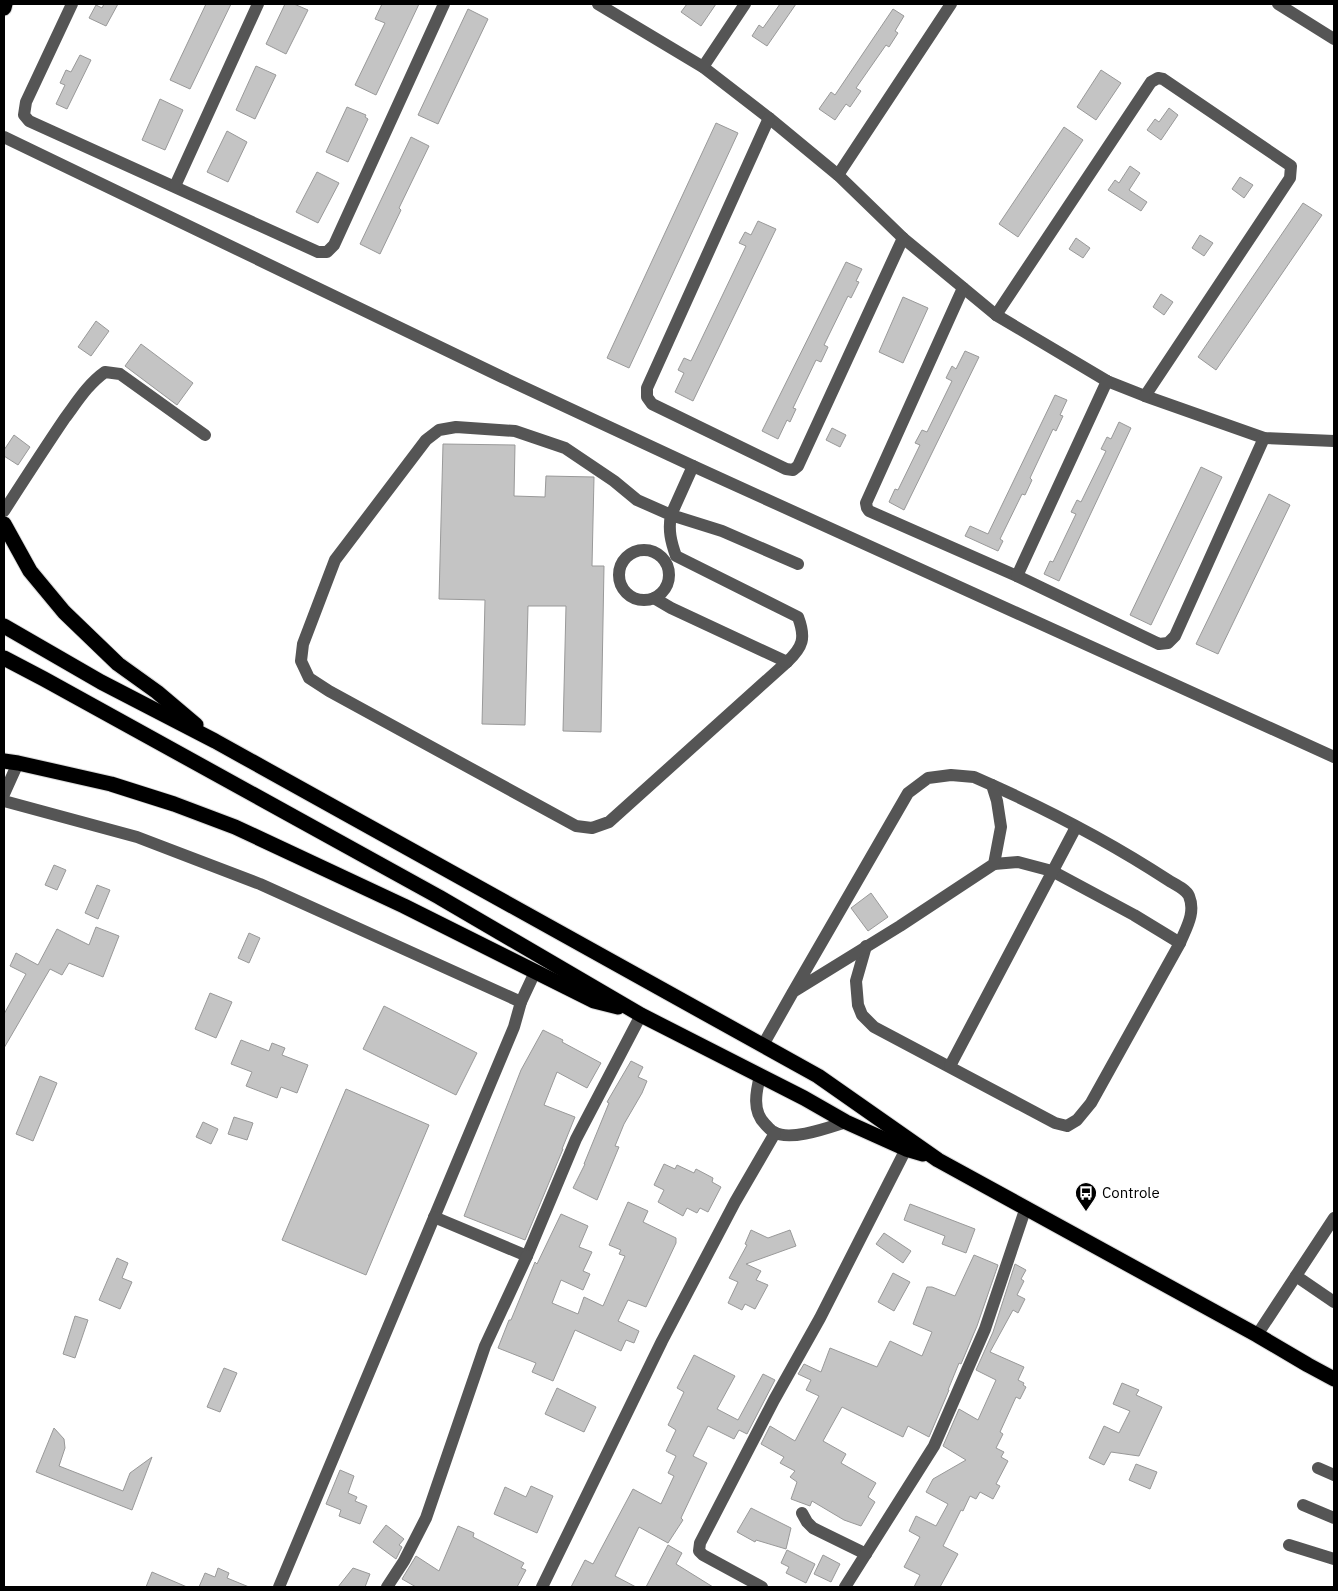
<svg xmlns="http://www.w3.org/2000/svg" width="1338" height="1591" viewBox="0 0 1338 1591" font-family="'IBM Plex Sans',sans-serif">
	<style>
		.building { fill: #c4c4c4; stroke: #999 }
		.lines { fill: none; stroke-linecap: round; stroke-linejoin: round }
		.highway-casing { stroke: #dbdbdb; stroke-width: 17 }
		.minor { stroke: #555; stroke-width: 12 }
		.highway { stroke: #000; stroke-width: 15 }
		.labels { text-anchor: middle; stroke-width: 5; stroke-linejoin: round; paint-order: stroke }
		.poi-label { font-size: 15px; fill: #000; stroke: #fff; text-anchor: start }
	</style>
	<rect width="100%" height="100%" fill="#fff"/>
	<g class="building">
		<path d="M104,4H118L106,26L89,18L96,5L102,8Z"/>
		<path d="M206,4H231L190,89L170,80Z"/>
		<path d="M285,4H294L308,10L286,54L266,44Z"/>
		<path d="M382,4H419L376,95L355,85L385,23L375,19Z"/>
		<path d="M687,4H716L701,26L681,12Z"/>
		<path d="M780,4H796L767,46L752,36L759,25L763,28Z"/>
		<path d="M468,9L488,19L438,124L418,115Z"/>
		<path d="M893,9L904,16L895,31L898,33L889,47L886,45L856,88L861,91L850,107L846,104L835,120L819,109L831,92L835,95Z"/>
		<path d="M80,55L91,60L67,109L56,104L65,85L60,83L66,70L71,72Z"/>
		<path d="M256,66L276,75L255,119L236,110Z"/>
		<path d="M1101,70L1121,83L1096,120L1077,107Z"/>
		<path d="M160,99L183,110L165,150L142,140Z"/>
		<path d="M347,107L366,115L365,117L368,119L348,162L326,152Z"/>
		<path d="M1169,108L1178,115L1161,140L1147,130L1155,119L1159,122Z"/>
		<path d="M716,123L738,133L629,368L607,358Z"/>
		<path d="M1064,127L1083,140L1018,237L999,224Z"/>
		<path d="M227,131L247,142L228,182L207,172Z"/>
		<path d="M411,137L429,146L399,208L401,210L380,254L360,244Z"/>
		<path d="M1130,166L1140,173L1129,190L1147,202L1141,211L1108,190L1115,180L1119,183Z"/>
		<path d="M317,172L339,183L318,223L296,212Z"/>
		<path d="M1240,177L1253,185L1244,198L1232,189Z"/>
		<path d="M1303,203L1322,215L1216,370L1198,357Z"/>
		<path d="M758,221L776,229L693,401L675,392L684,373L678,370L684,358L691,361L746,246L739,243L745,232L751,235Z"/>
		<path d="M1200,235L1213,243L1204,256L1192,248Z"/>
		<path d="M1076,238L1090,248L1083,258L1069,249Z"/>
		<path d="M846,262L862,269L856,281L859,282L851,298L848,296L824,345L828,347L821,362L816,360L793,408L796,409L790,422L787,420L778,439L762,431Z"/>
		<path d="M1161,294L1173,302L1164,315L1153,307Z"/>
		<path d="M903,297L928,308L903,363L879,352Z"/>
		<path d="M96,321L109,331L91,356L78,347Z"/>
		<path d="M141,344L193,383L177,405L125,366Z"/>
		<path d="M965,351L979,357L904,510L889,502L895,489L898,490L920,445L915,443L922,430L927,432L952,381L946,378L952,366L956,369Z"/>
		<path d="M1055,395L1067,400L1060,415L1063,416L1056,431L1053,429L1030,478L1032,480L1025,495L1022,494L1000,539L1003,541L998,551L965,536L970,526L988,534Z"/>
		<path d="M1119,422L1131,428L1059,581L1044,574L1050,561L1053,562L1076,514L1071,512L1077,500L1081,502L1106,451L1101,449L1107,437L1111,439Z"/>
		<path d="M832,428L846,435L840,447L826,440Z"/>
		<path d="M14,435L30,447L18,465L4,456V450Z"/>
		<path d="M443,444L515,445L514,496L545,497L546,476L594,477L592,566H604L601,732L563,731L566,606H528L525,725L482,724L485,600L439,599Z"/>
		<path d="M1201,467L1222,477L1151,625L1130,615Z"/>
		<path d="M1269,494L1290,505L1218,654L1196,644Z"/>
		<path d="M54,865L66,870L57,890L45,885Z"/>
		<path d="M97,885L110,890L98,919L85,913Z"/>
		<path d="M871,893L888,917L868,931L851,908Z"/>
		<path d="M96,927L119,936L103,977L69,963L62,975L50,969L4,1048V1014L26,974L10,966L16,953L38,965L57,929L89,945Z"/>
		<path d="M249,933L260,938L249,963L238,958Z"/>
		<path d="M210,993L232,1002L216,1038L195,1029Z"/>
		<path d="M384,1006L477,1053L456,1095L363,1049Z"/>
		<path d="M543,1030L563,1040L562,1042L601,1063L587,1088L557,1072L544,1105L575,1117L562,1149H563L525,1240L464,1216L521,1070Z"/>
		<path d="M241,1040L269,1051L272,1043L285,1048L282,1055L308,1065L297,1093L281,1087L277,1098L246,1086L252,1072L231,1064Z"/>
		<path d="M631,1061L643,1067L638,1077L647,1081L642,1093L624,1124L615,1146L619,1147L597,1200L573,1188L585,1164H584L609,1103L607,1102Z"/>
		<path d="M40,1076L57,1083L33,1141L16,1134Z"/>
		<path d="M346,1089L429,1125L366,1275L282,1240Z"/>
		<path d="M234,1117L253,1123L247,1140L228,1134Z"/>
		<path d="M203,1122L218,1129L211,1144L196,1137Z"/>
		<path d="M664,1164L675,1169L677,1165L694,1173L696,1169L713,1178L712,1182L721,1187L708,1212L700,1208L697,1213L687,1208L683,1216L658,1202L664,1190L654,1185Z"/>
		<path d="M628,1202L648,1211L643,1222L676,1238V1243L646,1307L628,1300L618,1321L639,1331L634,1343L626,1340L621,1351L575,1330L553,1381L532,1372L536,1363L498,1348L509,1320H511L535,1262L537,1264L561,1214L588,1226L579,1247L592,1252L583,1271L590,1274L583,1290L561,1280L552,1303L578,1314L584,1297L603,1306L625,1256L619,1254L621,1250L609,1245Z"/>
		<path d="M910,1204L975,1229L966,1253L942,1244L945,1236L904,1220Z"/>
		<path d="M751,1230L768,1238L790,1230L796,1246L746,1264L761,1271L756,1280L768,1285L755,1309L745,1304L742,1310L728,1303L738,1282L729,1278L747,1245L745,1244Z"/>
		<path d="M884,1233L911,1251L903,1263L876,1244Z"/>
		<path d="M974,1255L998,1265L977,1326L961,1364L959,1363L948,1390H949L929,1437L908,1426L903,1437L842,1407L823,1441L846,1454L841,1463L876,1483L868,1497L875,1502L861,1526L844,1520L812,1501L810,1506L791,1499L797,1482L790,1477L795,1471L780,1463L784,1457L761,1444L770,1426L795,1441L819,1396L806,1390L811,1380L798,1374L804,1364L821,1372L830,1348L877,1367L890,1341L922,1356L932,1332L913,1324L927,1287H932L955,1296Z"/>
		<path d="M117,1258L128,1263L122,1278L132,1282L120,1309L99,1300Z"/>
		<path d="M1015,1264L1026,1270L1021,1279L1024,1281L1017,1295L1025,1299L1018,1313L1013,1310L990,1352L1024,1367L1018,1380L1024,1383L1023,1385L1026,1387L1020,1399L1016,1397L1000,1432L1003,1434L996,1448L1004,1452L1001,1457L1008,1461L996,1484L1000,1486L993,1499L980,1492L976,1499L970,1496L963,1511L961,1510L943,1546L958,1554L940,1587H914L920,1575L904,1567L920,1537L909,1531L916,1516L936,1526L948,1504L926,1492L933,1479L966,1460L943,1446L959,1409L978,1420L996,1380L976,1370L993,1332Z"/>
		<path d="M893,1273L910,1282L894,1311L878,1302Z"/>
		<path d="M75,1316L88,1320L75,1358L63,1354Z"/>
		<path d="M694,1355L735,1376L717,1409L738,1420L763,1374L775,1380L747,1434L739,1430L734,1439L708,1426L693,1456L707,1463L681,1518L683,1520L668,1543L639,1527L615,1576L636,1587H571L585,1560L593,1564L633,1489L661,1504L674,1476L668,1473L676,1456L666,1451L676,1430L668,1425L684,1392L677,1388Z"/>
		<path d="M224,1368L237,1373L220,1412L207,1407Z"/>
		<path d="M1122,1383L1139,1390L1136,1395L1162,1407L1139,1456L1111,1452L1104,1465L1089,1458L1104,1426L1119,1433L1130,1411L1113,1404Z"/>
		<path d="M557,1388L596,1407L584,1432L545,1414Z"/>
		<path d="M54,1428L64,1439L65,1448L59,1466L123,1491L130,1473L152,1457L132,1510L36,1472Z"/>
		<path d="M1136,1464L1157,1472L1150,1489L1129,1480Z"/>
		<path d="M340,1470L354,1476L348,1493L357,1497L355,1501L367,1506L360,1524L339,1516L341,1510L326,1504Z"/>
		<path d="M531,1486L553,1496L537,1533L494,1514L505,1487L526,1497Z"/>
		<path d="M751,1508L791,1528L786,1549L756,1540L755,1542L737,1532Z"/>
		<path d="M386,1525L404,1539L399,1545L402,1547L396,1559L373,1542Z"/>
		<path d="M458,1526L474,1533L473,1537L524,1563L521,1568L526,1570L517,1587H416L402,1579L416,1556L439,1571Z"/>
		<path d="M668,1545L682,1553L676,1564L713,1587H646Z"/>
		<path d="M787,1550L815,1564L806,1583L786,1573L789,1567L781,1563Z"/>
		<path d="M823,1555L840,1564L831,1582L814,1574Z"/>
		<path d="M218,1568L229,1573L227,1578L249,1587H199L205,1573L215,1577Z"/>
		<path d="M353,1568L370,1574L365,1587H338Z"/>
		<path d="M152,1572L187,1587H146Z"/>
	</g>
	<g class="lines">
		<g class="highway-casing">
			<g id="highway">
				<path d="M4,8L5,4"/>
				<path d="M4,524L30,571L64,612L118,664L157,692L196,725"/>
				<path d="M4,626L101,682L215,741L818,1076L938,1160L1257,1335L1308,1365L1334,1379"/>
				<path d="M4,658L44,679L439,897L641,1015L804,1098L846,1122L906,1149L923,1154"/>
				<path d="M4,761L18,763L111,784L174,804L235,827L404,906L594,1001L618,1007"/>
			</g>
		</g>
		<g class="minor">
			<path d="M72,4L26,102L24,115L29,121L318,252H327L334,245L444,4"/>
			<path d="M598,4L703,67L769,118L838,175L903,238L996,315L1107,381L1145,396L1264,438L1334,441"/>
			<path d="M1278,4L1334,39"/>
			<path d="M703,67L745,4"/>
			<path d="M769,118L647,388V397L652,404L786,469L793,470L798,466L903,238"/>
			<path d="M4,137L502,377L693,466L1334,757"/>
			<path d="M838,175L951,4"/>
			<path d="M175,186L258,4"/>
			<path d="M963,288L866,503L867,508L869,511L1017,576L1159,644L1168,643L1175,636L1264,438"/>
			<path d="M996,315L1151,82L1158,78L1163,79L1291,166L1290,178L1145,396"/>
			<path d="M693,466L671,515L637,500L614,481L565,448L515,431L456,427L439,430L426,440L335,560L303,644L301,661L309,678L329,691L576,826L592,828L609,822L787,662C803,647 806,638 798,617L676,556C671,542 668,530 671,515L722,531L798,564"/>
			<path d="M4,511C24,480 44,449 65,418C77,402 88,384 105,372L120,374L205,435"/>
			<circle cx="644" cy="575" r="25"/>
			<path d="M1017,576L1107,381"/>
			<path d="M654,598L671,608L787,662"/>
			<path d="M4,794L18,763"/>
			<path d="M4,801L137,837L260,884L521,1002L514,1027L279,1587"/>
			<path d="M994,864L1018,862L1052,871L1134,915L1180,943"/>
			<path d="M866,946L856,981L858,1005L862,1015L874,1027L1055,1123L1067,1126L1077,1120L1091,1103L1180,943C1186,928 1196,913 1189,896C1186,889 1174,884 1168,880C1113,844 1052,812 992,785"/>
			<path d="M521,1002L535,972"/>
			<path d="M763,1045L793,992L900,926L994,864L1001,827L997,801L992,785L974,777L951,775L928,778L908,793L793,992"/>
			<path d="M950,1066L1076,827"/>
			<path d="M760,1076C756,1092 752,1111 765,1124C768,1127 771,1131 774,1132C790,1142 830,1127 846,1122"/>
			<path d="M434,1217L527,1256L576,1139L641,1015"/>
			<path d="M1296,1276L1334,1302"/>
			<path d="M1257,1335L1334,1218"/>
			<path d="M1318,1468L1334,1475"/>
			<path d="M1303,1505L1334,1518"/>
			<path d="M802,1513L807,1522L813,1528L866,1554"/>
			<path d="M1289,1545L1334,1559"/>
			<path d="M387,1587L404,1561L426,1518L485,1346L527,1256"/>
			<path d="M542,1587L662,1341L735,1202L775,1133"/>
			<path d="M762,1587L703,1555L699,1551L700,1543L774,1400L820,1318L906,1149"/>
			<path d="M845,1587L934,1446L985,1329L1026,1207"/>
		</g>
		<use href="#highway" class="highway"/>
	</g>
	<defs>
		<g id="bus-pin" transform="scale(1.125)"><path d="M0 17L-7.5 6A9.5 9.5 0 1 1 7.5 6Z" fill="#000" stroke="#fff"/><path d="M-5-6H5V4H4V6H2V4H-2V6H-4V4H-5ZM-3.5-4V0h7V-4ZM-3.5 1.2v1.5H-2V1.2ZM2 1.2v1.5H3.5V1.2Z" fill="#fff"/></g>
	</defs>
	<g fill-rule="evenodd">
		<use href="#bus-pin" x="1086" y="1193"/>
	</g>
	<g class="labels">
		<g class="poi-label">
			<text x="1102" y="1198">Controle</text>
		</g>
	</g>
	<rect width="1338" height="1591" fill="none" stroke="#000000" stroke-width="10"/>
</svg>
